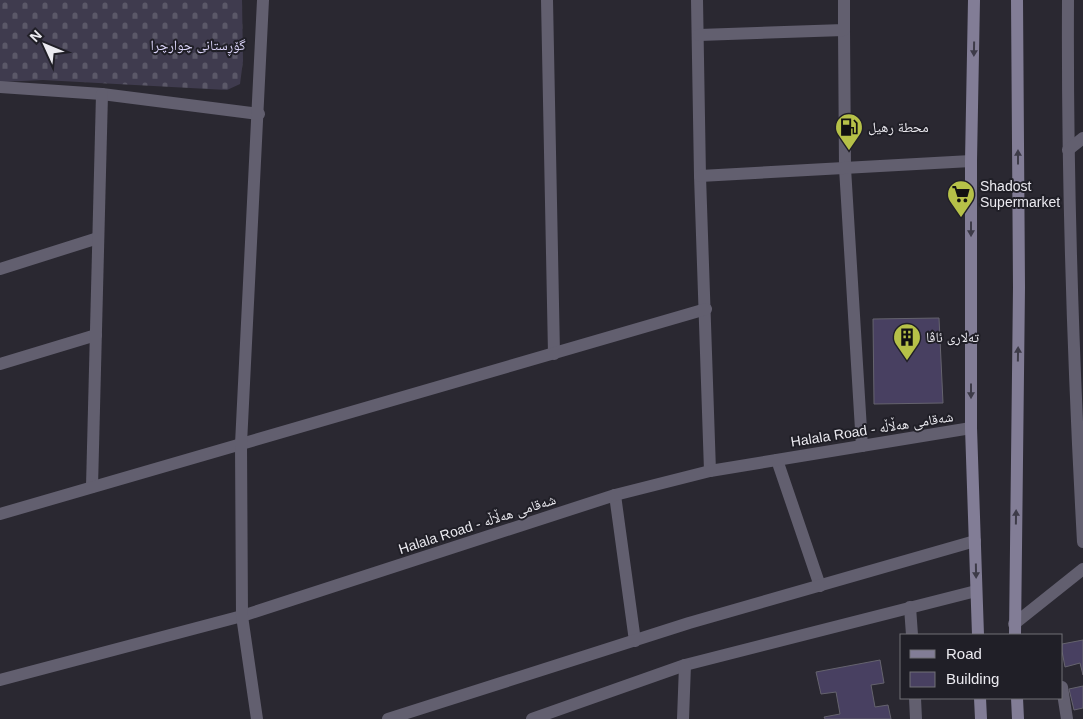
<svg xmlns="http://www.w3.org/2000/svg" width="1083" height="719" viewBox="0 0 1083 719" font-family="Arial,'Noto Naskh Arabic',sans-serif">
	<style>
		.cemetery { fill: url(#cemetery-stones) }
		.building { fill: #484061; stroke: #65636e }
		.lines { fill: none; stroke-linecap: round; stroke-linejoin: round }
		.street { stroke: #625f6f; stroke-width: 12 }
		.secondary { stroke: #827d96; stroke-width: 12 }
		.oneway { fill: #3d3b48 }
		.labels { text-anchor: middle; stroke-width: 4; stroke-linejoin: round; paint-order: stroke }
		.park-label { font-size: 14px; fill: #ded7fc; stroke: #201f27 }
		.poi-label { font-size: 14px; fill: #ebeaf0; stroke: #201f27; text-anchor: start }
		.street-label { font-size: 14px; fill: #ebeaf0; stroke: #201f27 }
	</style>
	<defs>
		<pattern id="cemetery-stones" width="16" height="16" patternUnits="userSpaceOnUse" patternTransform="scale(1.25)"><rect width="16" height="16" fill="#3f3b4e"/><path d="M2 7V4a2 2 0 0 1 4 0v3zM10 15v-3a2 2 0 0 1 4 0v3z" fill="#5b5868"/></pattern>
	</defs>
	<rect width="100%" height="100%" fill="#2a2831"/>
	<path class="cemetery" d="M0,0H242L243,61L240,84L227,90L43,80L0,82Z"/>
	<g class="building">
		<path d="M939,318L943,403L874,404L873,319Z"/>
		<path d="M1083,640V675L1080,663L1065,667L1062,651V644Z"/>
		<path d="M880,660L884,683L871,685L875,707L888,705L891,719H825L824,717L840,714L836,692L821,694L816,672Z"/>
		<path d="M1083,686V708L1074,710L1069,689Z"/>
	</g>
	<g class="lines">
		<g class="street">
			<path d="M547,0L554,354"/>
			<path d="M697,0L700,176L710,471"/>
			<path d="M1068,0C1067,181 1073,361 1083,542"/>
			<path d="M844,30L845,168L862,446"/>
			<path d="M699,35L844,30V0"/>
			<path d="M0,87L102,94L259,114"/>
			<path d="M1068,150L1083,138"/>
			<path d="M700,176L971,161"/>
			<path d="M0,269L98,238"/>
			<path d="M0,364L96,335"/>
			<path d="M777,460L820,586"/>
			<path d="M92,487L102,94"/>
			<path d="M615,495L635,641"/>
			<path d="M0,514L706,309"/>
			<path d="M910,607L912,635"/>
			<path d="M1014,624L1083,569"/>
			<path d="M0,680L242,616L615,495L710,471L971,428"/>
			<path d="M1062,687L1067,719"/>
			<path d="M915,698L916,719"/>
			<path d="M257,719L242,616L241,444L263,0"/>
			<path d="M388,719L689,623L975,541"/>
			<path d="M532,719L685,665L976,591"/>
			<path d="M683,719L685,665"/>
		</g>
		<g class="secondary">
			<path d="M974,0L971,161V428L978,635"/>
			<path d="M1015,635L1019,287L1017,0"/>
			<path d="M980,698L981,719"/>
			<path d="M1017,698L1018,719"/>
		</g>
	</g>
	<defs><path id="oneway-solid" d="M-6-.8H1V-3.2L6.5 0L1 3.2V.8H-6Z" transform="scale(1.25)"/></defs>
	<g class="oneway">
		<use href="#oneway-solid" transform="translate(974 49) rotate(91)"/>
		<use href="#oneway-solid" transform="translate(1018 157) rotate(-90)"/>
		<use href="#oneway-solid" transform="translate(971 229) rotate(90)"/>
		<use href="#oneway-solid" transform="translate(1018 354) rotate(-89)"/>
		<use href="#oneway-solid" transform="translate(971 391) rotate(90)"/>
		<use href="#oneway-solid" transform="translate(1016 517) rotate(-89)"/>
		<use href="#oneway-solid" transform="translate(976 571) rotate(89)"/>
	</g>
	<defs>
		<g id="fuel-pin" transform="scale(1.4375)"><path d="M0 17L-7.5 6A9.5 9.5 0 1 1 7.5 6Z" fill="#b6c148" stroke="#201f27"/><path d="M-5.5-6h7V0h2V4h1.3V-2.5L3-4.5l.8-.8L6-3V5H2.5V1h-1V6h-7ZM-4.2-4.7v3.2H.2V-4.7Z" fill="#111"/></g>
		<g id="supermarket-pin" transform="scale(1.4375)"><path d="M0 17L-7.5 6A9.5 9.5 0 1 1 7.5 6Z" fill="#b6c148" stroke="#201f27"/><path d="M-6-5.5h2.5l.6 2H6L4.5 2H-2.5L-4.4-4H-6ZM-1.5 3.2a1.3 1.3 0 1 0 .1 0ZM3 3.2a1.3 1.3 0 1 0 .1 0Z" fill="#111"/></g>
		<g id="building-pin" transform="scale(1.4375)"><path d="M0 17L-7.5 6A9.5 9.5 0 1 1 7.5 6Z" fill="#b6c148" stroke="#201f27"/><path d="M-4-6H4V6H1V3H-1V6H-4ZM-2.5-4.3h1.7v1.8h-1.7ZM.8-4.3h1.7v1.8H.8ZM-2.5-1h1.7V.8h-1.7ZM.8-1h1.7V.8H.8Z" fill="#111"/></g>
	</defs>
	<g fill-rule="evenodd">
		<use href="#fuel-pin" x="849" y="127"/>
		<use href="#supermarket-pin" x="961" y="194"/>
		<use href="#building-pin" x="907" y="337"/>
	</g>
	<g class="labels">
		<g class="park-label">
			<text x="198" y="50">گۆڕستانی چوارچرا</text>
		</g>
		<g class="poi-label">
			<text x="868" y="132">محطة رهيل</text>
			<text x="980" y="191">Shadost<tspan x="980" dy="16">Supermarket</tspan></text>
			<text x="926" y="342">تەلاری ئاڤا</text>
		</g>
		<g class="street-label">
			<text transform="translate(872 429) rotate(-9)" y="5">Halala Road - شەقامی هەڵاڵە</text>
			<text transform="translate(477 524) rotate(-18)" y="5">Halala Road - شەقامی هەڵاڵە</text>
		</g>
	</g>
	<rect x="900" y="634" width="162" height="65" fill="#201f27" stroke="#717077"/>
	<rect x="910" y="650" width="25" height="8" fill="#827d96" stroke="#717077"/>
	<text x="946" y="659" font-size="15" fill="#ebeaf0">Road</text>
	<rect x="910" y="672" width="25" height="15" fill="#484061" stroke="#717077"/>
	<text x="946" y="684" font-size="15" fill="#ebeaf0">Building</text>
	<g transform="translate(45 45) rotate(314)" stroke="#201f27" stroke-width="4" paint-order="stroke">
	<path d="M0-4L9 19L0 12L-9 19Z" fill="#ebeaf0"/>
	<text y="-8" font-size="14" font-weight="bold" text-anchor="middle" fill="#ebeaf0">N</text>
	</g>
</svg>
